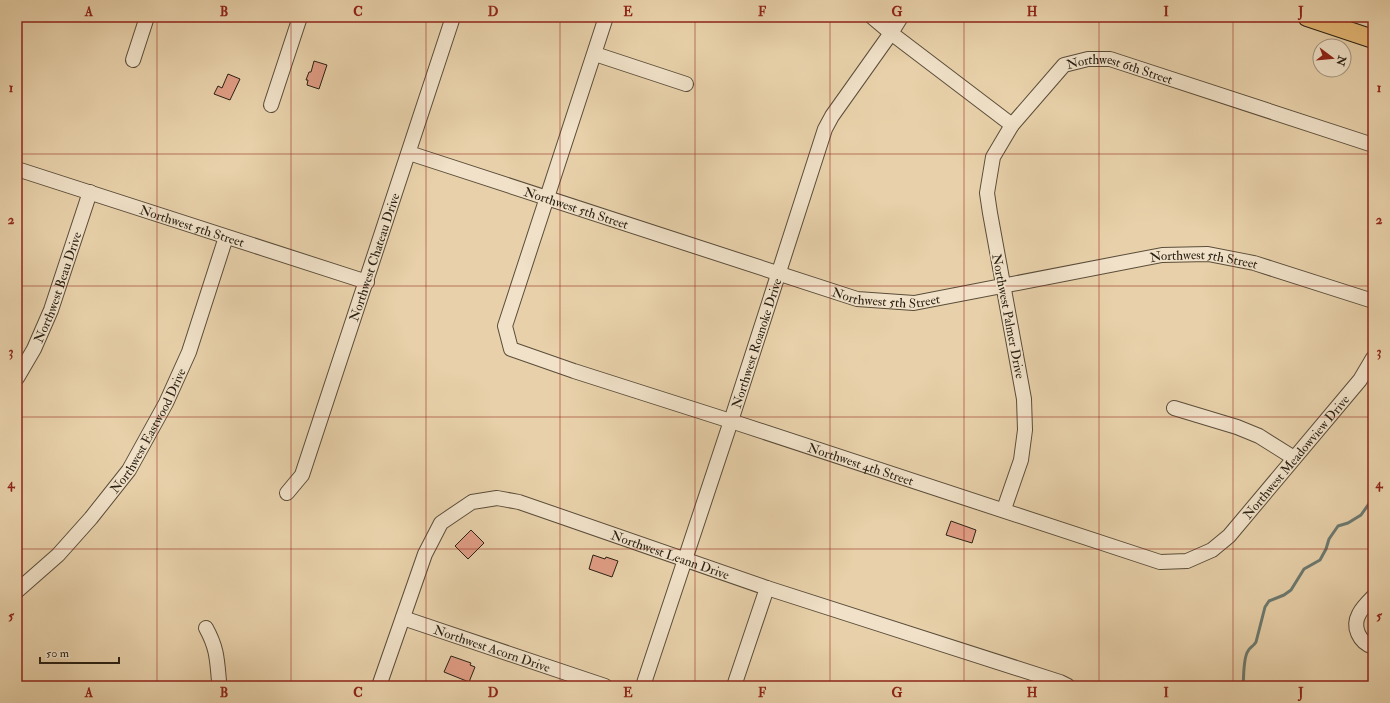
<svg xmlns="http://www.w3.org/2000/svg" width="1390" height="703" viewBox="0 0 1390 703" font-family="'IM FELL Double Pica',serif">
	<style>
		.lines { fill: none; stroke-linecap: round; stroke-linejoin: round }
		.stream { stroke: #6c7a71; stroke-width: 3 }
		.building { fill: #e09d85; stroke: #2a2114 }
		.minor-casing { stroke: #5a4d3a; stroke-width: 16 }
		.major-casing { stroke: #2a2114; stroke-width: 20 }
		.minor { stroke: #f0e1c8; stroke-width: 14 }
		.major { stroke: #e4b875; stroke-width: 18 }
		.grid { fill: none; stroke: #8f2418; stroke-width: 1; stroke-opacity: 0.55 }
		.labels { text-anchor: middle; stroke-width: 3.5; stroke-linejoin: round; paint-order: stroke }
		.street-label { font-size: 13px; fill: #2a2114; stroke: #f0e1c8 }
		.neatline { fill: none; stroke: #8f2418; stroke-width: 1.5 }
		.grid-label { font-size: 13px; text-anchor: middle; font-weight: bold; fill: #8f2418 }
	</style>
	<rect width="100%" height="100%" fill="#e8d1aa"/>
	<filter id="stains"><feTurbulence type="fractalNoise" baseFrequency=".005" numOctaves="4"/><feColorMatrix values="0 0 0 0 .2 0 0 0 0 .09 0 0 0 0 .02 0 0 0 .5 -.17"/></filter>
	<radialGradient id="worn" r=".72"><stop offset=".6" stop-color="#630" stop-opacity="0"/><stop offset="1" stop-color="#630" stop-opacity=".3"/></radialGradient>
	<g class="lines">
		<path class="stream" d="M1243,686C1244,677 1243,658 1248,651C1250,647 1253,647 1256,642L1265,607L1269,601L1284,595L1291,590L1304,569L1320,560L1326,549L1329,539L1338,526L1348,523L1361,515L1373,498"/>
	</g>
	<g class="building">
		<path d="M314,61L327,65L319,89L307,85L308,80H306L309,72H311Z"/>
		<path d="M228,74L240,79L230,100L214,94L218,86L222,88Z"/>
		<path d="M951,521L976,530L972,543L946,535Z"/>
		<path d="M471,530L484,543L468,559L455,546Z"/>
		<path d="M593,555L605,559L606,557L618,561L612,577L589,569Z"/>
		<path d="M451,656L471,663L470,665L475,667L469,682L444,672Z"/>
	</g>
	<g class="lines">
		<g class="minor-casing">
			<g id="minor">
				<path id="s1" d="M606,17L505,326L511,349L574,371L740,424L1160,562L1187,561L1212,550L1229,536L1360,380L1373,358"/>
				<path d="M872,17L891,33L1012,125"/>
				<path d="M595,54L686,84"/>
				<path d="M133,60L147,17"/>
				<path d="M271,105L300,17"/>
				<path id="s2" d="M409,153L857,299L914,303L1162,255L1208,254L1254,263L1373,301"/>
				<path id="s3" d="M17,169L367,282"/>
				<path id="s4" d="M17,378L34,349L51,310L90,192"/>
				<path d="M1174,408L1237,427L1259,436L1294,458"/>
				<path id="s5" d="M287,493L302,475L453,17"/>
				<path id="s6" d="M1004,509L1021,460L1025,430L1024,399L990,213L987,193L993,157L1012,125L1064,65L1088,59H1110L1373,145"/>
				<path id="s7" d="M17,591L58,555L91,518L129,470L166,403L189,352L226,237"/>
				<path d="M1373,597C1368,602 1362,608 1359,614C1352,627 1359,642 1373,647"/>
				<path id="s8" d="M403,618L605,686"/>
				<path d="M206,628C217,648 217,659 219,681V686"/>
				<path id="s9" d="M379,686L425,554L441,523L472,502L497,498L519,502L767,588L1060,682L1068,686"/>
				<path id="s10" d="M643,686L731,421L825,129L832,116L891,33L901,17"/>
				<path d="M734,686L767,588"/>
			</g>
		</g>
		<g class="major-casing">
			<path id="major" d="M1307,17L1373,39"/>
		</g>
		<use href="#minor" class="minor"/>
		<use href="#major" class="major"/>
	</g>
	<path class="grid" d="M157,17V686M291,17V686M426,17V686M560,17V686M695,17V686M830,17V686M964,17V686M1099,17V686M1233,17V686M17,154H1373M17,286H1373M17,417H1373M17,549H1373"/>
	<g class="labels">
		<g class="street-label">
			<text dy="5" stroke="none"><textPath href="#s6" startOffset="533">Northwest 6th Street</textPath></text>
			<text dy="5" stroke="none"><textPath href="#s2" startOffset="176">Northwest 5th Street</textPath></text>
			<text dy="5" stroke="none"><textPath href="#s3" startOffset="184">Northwest 5th Street</textPath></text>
			<text dy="5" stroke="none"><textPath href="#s5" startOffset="253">Northwest Chateau Drive</textPath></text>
			<text dy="5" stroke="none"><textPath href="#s2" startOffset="823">Northwest 5th Street</textPath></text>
			<text dy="5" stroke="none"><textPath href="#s4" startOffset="100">Northwest Beau Drive</textPath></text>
			<text dy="5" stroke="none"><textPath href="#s2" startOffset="500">Northwest 5th Street</textPath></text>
			<text transform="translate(1009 316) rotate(79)" y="5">Northwest Palmer Drive</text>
			<text dy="5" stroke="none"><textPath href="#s10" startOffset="361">Northwest Roanoke Drive</textPath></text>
			<text dy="5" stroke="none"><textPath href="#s7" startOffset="209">Northwest Eastwood Drive</textPath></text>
			<text dy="5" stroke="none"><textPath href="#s1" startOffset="1212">Northwest Meadowview Drive</textPath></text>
			<text dy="5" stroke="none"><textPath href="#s1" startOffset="717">Northwest 4th Street</textPath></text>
			<text dy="5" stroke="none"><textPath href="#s9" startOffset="420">Northwest Leann Drive</textPath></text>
			<text dy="5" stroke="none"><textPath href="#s8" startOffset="94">Northwest Acorn Drive</textPath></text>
		</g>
	</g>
	<rect width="1390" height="703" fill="none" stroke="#e8d1aa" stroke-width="44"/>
	<g transform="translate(1332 58) rotate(106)"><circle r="19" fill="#f0e1c8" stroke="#a19480"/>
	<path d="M0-3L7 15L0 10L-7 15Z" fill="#8f2418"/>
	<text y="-6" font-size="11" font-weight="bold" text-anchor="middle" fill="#2a2114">N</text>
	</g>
	<path d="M40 657v6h79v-6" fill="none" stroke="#2a2114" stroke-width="2"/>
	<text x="46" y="657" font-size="12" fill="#2a2114" stroke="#f0e1c8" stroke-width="3" paint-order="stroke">50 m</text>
	<rect x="22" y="22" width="1346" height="659" class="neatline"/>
	<g class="grid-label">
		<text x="89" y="16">A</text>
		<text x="224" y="16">B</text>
		<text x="358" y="16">C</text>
		<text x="493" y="16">D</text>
		<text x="628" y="16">E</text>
		<text x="762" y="16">F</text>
		<text x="897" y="16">G</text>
		<text x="1032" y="16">H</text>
		<text x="1166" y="16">I</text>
		<text x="1301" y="16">J</text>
		<text x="11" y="92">1</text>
		<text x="1379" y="92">1</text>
		<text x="11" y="224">2</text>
		<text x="1379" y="224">2</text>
		<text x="11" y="356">3</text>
		<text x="1379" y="356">3</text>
		<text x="11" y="488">4</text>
		<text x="1379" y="488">4</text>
		<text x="11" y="620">5</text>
		<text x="1379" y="620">5</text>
		<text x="89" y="697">A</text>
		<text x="224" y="697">B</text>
		<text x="358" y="697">C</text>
		<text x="493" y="697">D</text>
		<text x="628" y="697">E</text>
		<text x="762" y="697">F</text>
		<text x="897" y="697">G</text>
		<text x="1032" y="697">H</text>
		<text x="1166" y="697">I</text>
		<text x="1301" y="697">J</text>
	</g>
	<rect width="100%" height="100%" filter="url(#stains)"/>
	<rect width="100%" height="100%" fill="url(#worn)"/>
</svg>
